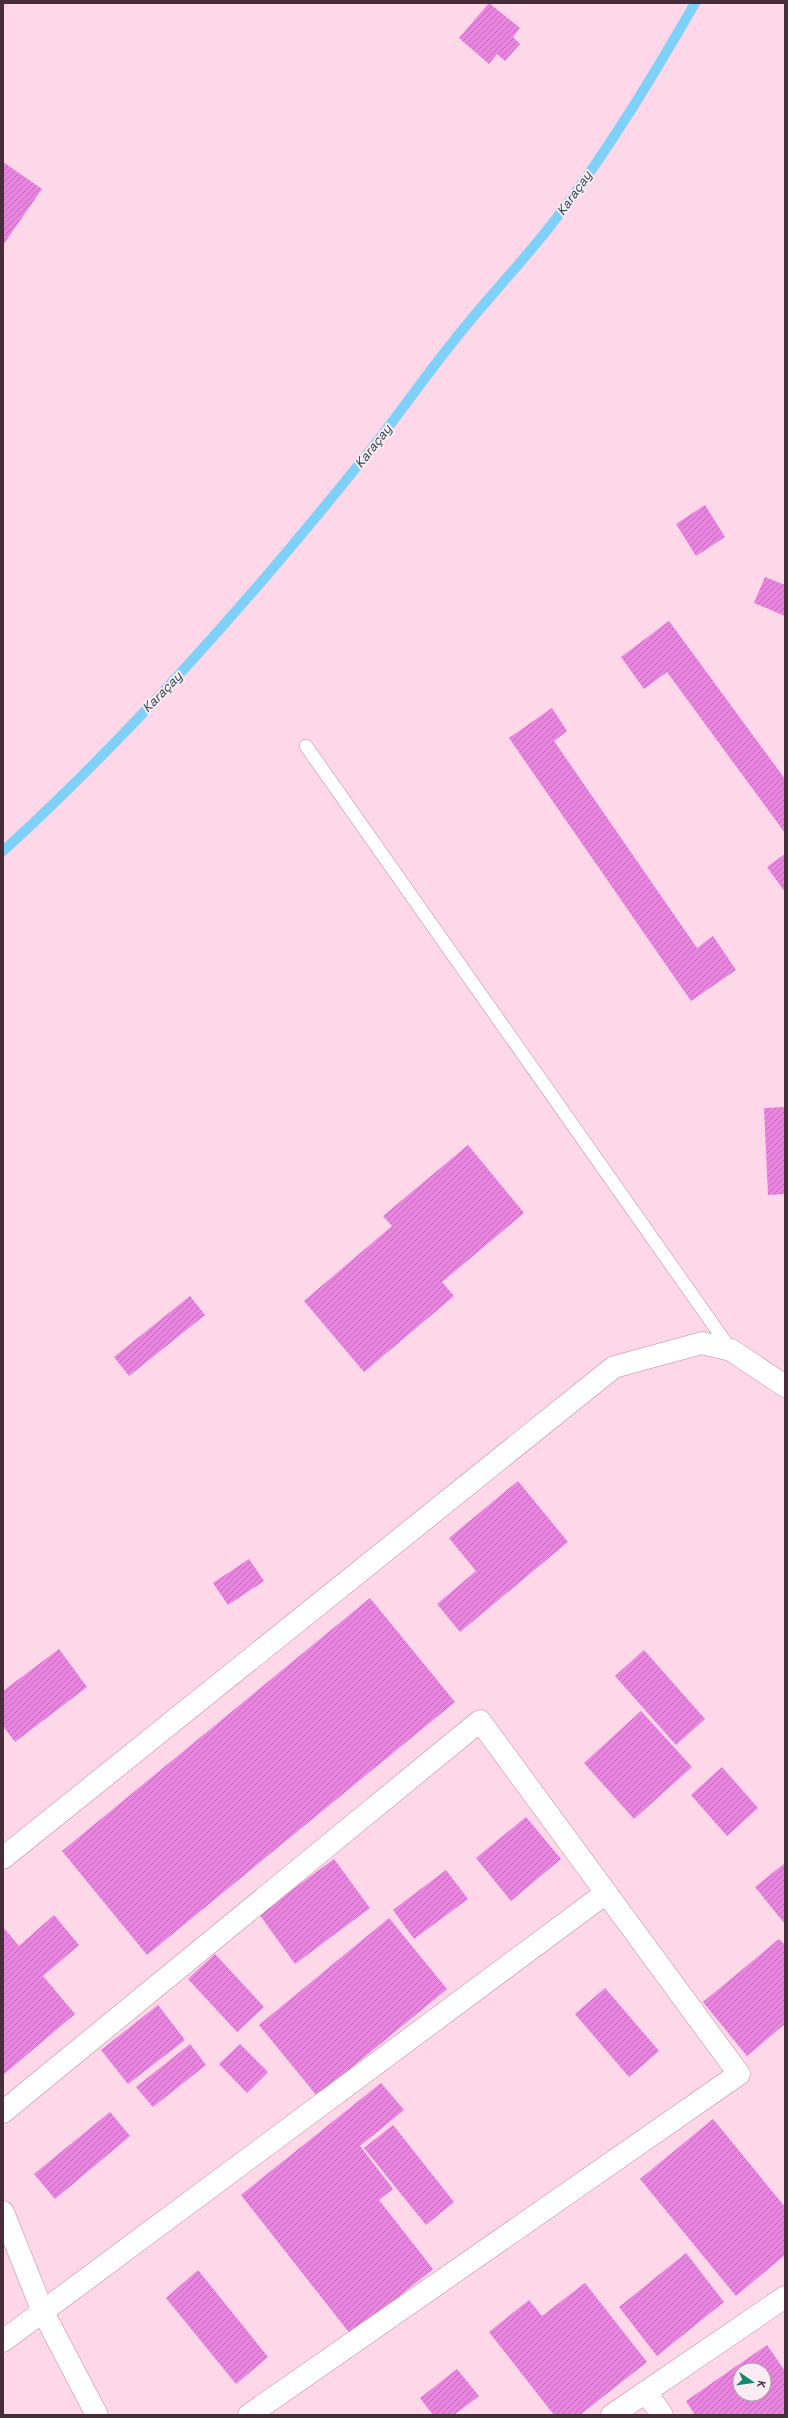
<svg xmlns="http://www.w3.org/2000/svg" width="788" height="2418" font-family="'Space Grotesk',sans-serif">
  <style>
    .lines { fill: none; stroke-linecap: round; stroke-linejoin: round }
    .stream { stroke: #7ed1f9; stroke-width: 10 }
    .building { fill: url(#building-hatch); fill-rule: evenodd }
    .service-casing { stroke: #c487a2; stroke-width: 14 }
    .minor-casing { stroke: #c487a2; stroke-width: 23 }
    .service { stroke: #fff; stroke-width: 13 }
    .minor { stroke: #fff; stroke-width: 22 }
    .labels { text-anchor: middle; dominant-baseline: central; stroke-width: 4; stroke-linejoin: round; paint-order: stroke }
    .water-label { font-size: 13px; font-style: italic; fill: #2c4653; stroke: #faecf2 }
  </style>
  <defs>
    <pattern id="building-hatch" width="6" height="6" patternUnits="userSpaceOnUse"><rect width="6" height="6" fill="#e885df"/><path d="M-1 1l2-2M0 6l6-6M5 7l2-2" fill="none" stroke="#be6db6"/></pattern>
  </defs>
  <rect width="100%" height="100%" fill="#fed7e8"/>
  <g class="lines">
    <path class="stream" d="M3,851C136,730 256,593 368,453C397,417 423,379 452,343C485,300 525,260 558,216C609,149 653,76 695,3"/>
  </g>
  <g class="building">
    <polygon points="489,3 520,28 513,37 520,44 505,61 497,54 489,64 459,38"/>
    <polygon points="3,162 42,189 3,245"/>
    <polygon points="705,505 725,537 696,556 676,524"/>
    <polygon points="765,577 785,585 785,616 754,603"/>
    <polygon points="669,621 785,779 785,833 667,672 644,689 621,657"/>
    <polygon points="552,708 567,731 554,741 697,948 713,936 736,970 691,1001 509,738"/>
    <polygon points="785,854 785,892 767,867"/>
    <polygon points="785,1107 785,1194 768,1195 764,1108"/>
    <polygon points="468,1145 524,1213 442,1282 454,1296 364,1372 304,1301 392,1226 383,1216"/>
    <polygon points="190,1296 205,1315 129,1376 114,1357"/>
    <polygon points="518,1481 568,1542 460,1632 437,1604 476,1571 449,1538"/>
    <polygon points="249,1559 264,1581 228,1605 213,1583"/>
    <polygon points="370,1598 455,1702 147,1955 62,1851"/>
    <polygon points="59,1649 87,1687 15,1742 3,1726 3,1691"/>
    <polygon points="644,1650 705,1719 676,1745 615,1676"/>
    <polygon points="641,1711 692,1767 634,1819 584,1763"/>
    <polygon points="722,1767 758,1808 727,1836 691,1795"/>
    <polygon points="526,1817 561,1859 511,1901 476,1858"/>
    <polygon points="334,1859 370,1908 295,1964 259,1914"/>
    <polygon points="785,1863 785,1924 755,1887"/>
    <polygon points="446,1870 468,1899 414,1939 393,1910"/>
    <polygon points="54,1915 79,1945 43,1976 75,2014 3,2075 3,1927 19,1946"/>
    <polygon points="389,1918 447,1989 317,2096 259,2025"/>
    <polygon points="779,1939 785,1945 785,2024 747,2056 703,2002"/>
    <polygon points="215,1954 264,2007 237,2032 188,1979"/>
    <polygon points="605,1988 659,2051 629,2077 575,2014"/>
    <polygon points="158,2005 185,2040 128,2084 101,2050"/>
    <polygon points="190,2044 206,2065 153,2107 136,2087"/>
    <polygon points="240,2044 268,2072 247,2093 219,2064"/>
    <polygon points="381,2083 404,2110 360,2146 393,2189 379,2200 433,2269 351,2335 241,2195"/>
    <polygon points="110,2112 130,2136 55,2199 34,2174"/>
    <polygon points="713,2119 785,2207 785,2255 736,2296 640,2179"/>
    <polygon points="393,2125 454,2202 426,2225 364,2148"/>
    <polygon points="686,2253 724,2302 657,2356 619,2307"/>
    <polygon points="198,2270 268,2357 236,2384 166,2298"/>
    <polygon points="585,2283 647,2362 580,2415 554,2415 489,2332 529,2300 542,2316"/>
    <path d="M767,2345L785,2371V2415H695L686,2401ZM740,2370H764V2394H740Z"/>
    <polygon points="457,2369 479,2396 454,2415 433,2415 420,2398"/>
  </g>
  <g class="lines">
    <g class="service-casing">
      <polyline id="service" points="306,746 731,1350"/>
    </g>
    <g class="minor-casing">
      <g id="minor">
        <polyline points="3,1858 614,1367 702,1343 731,1350 785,1386"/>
        <polyline points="3,2112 480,1721 739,2074 249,2415"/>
        <polyline points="3,2212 43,2312 97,2415"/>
        <polyline points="3,2341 606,1893"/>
        <polyline points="646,2392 662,2415"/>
        <polyline points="612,2415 785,2297"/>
      </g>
    </g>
    <use href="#service" class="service"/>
    <use href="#minor" class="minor"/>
  </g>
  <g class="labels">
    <g class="water-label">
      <text transform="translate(574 193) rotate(-55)">Karaçay</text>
      <text transform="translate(373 446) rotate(-52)">Karaçay</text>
      <text transform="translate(162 692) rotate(-46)">Karaçay</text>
    </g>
  </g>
  <rect width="788" height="2418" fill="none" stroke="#462d39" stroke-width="8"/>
  <g transform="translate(752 2382) rotate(103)"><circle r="19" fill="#faecf2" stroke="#b2a0a8"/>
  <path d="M0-3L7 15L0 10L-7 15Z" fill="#108a6d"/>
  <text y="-6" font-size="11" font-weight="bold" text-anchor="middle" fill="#462d39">K</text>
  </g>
</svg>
